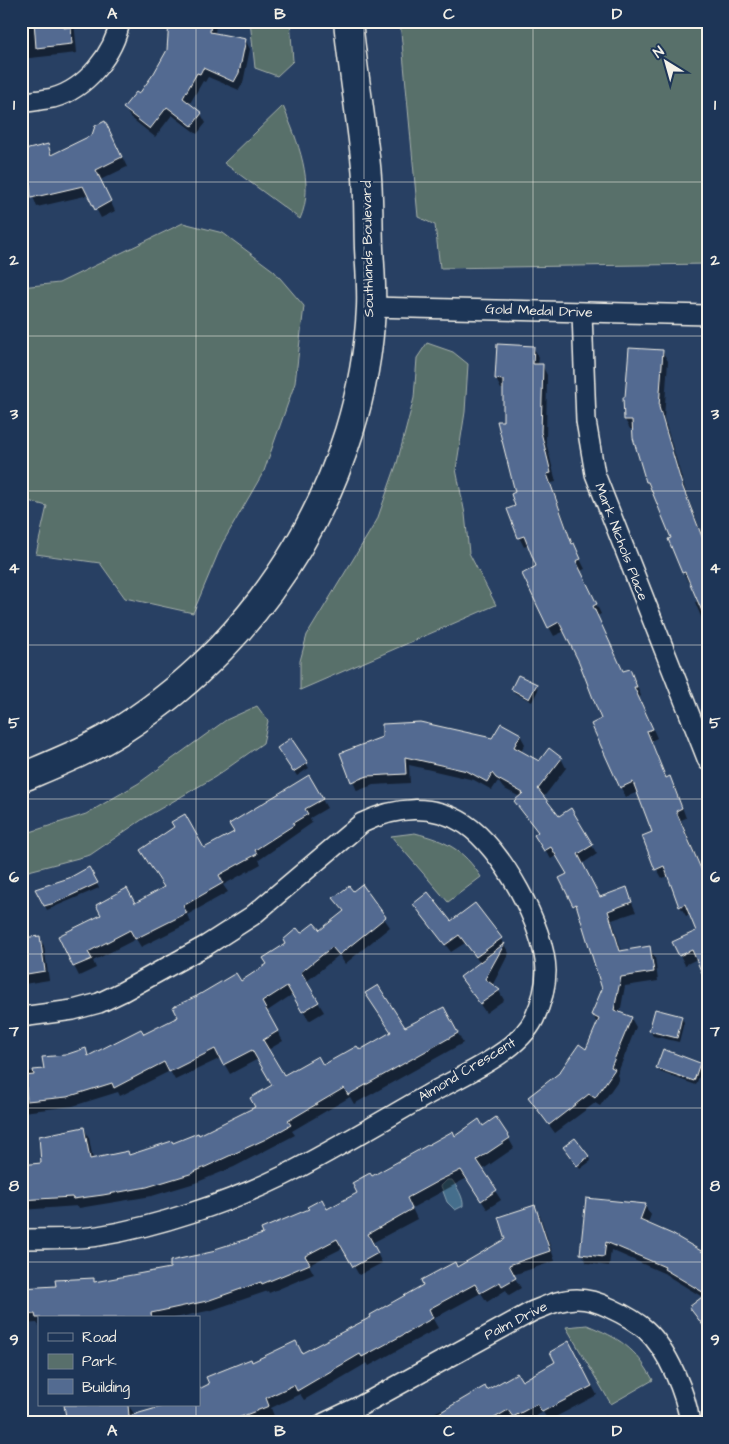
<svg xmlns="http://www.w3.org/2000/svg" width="729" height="1444" font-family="'Architects Daughter',sans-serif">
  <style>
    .green { fill: #586f6b; stroke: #a6b0aa }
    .water { fill: #446e8c; stroke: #8aa2b1 }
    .shadow { fill: #0007 }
    .building { fill: #536b91; stroke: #f4f1e8 }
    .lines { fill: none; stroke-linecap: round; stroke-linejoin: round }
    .minor-casing { stroke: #f4f1e8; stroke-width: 22 }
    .secondary-casing { stroke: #f4f1e8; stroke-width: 31 }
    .minor { stroke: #1d3557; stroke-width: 19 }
    .secondary { stroke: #1d3557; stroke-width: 28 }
    .grid { fill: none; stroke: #f4f1e8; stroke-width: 1; stroke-opacity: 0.55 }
    .labels { text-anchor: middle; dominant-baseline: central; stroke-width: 4.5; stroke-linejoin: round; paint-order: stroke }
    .street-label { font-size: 14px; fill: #f4f1e8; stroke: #1d3557 }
    .neatline { fill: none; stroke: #f4f1e8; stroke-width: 2 }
    .grid-label { font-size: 16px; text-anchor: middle; font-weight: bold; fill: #f4f1e8 }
  </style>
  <rect width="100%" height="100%" fill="#284063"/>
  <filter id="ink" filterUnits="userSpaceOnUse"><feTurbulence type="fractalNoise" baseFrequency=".02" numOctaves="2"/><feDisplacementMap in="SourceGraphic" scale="10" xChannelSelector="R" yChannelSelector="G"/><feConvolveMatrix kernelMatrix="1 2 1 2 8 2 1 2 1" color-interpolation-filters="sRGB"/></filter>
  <g filter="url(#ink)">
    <g class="green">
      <polygon points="250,21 290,21 293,61 277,76 255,68"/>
      <polygon points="400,21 708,21 708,264 440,268 435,225 418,217"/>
      <path d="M283,106C297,140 316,184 300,219L224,163Z"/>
      <polygon points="183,223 223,233 274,271 304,306 295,383 264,471 222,544 193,613 125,598 100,563 36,554 47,506 21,499 21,287 59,283"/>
      <polygon points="427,343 453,352 468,364 465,412 456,469 465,514 469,553 496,605 300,690 300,661 307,635 377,520 397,463 414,398 417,358"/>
      <polygon points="257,706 268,721 263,743 215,777 146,817 90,855 21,873 21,835 86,814 139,783 226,720"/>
      <path d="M415,833C446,841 463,849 481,877L448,902L391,836Z"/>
      <path d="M587,1325C619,1338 636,1348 653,1380L611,1404L566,1327Z"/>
    </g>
    <path class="water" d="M447,1180H452C457,1187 464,1198 463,1206L455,1210L447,1202L441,1186Z"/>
    <g class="shadow">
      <polygon points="35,21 74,21 77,53 21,59 21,24"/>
      <polygon points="170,21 216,21 215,35 245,40 250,49 243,83 239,90 208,77 205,82 203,81 189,105 201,114 206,123 197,134 172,115 155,137 130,117 125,108 139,96 155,74 168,51"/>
      <polygon points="110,132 127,167 100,180 115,211 101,218 89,195 37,207 32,194 21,195 21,151 47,146 53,155"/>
      <polygon points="498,345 533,347 539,357 538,365 542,365 547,375 546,442 556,482 551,483 573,545 585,569 580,571 601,614 597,616 623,673 630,670 635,680 641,696 639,697 657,738 651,741 667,779 669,778 675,787 686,818 681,820 708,884 708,984 697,959 685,965 680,955 698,932 691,914 686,916 680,906 669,876 662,878 657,869 654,832 638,792 626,797 621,788 602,720 581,661 565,631 554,636 549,627 538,567 528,545 524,547 519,537 516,493 505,422 504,389 501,389 496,379"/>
      <polygon points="662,351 668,361 664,418 687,496 708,549 708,634 695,602 699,601 691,581 688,582 683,572 673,539 647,482 634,429 630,429 625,420 626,398"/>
      <polygon points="708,636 708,653 702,639"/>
      <polygon points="536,685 538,690 532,702 515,693 512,689"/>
      <polygon points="520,735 525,744 521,752 539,763 561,758 566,768 543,798 559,818 570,809 597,854 582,864 600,898 626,889 636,912 612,920 622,952 649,948 655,957 658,981 625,986 620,1013 631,1018 636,1027 617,1075 619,1079 600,1106 595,1103 555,1133 535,1106 587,1051 598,1025 593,1015 604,989 580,914 561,879 568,875 557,855 551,859 536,835 539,833 515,801 520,797 503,788 498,781 492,790 474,780 409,765 410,783 373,785 357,791 342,754 493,740"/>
      <polygon points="291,740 309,768 297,776 279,748"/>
      <polygon points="309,777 327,808 310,818 312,823 259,860 261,864 223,885 228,892 187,915 191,922 141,947 136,939 93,961 96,968 79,976 59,936 135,904 165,888 204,850 235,833"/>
      <polygon points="89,869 99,888 47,910 45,906 70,880"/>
      <polygon points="362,886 390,927 345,964 339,955 306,982 324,1012 309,1021 293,994 266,1012 283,1041 268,1050 284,1077 323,1067 405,1029 449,1017 463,1043 354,1104 350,1097 292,1131 295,1135 234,1167 195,1183 152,1196 79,1208 78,1206 21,1210 21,1166 42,1164 84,1128 89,1138 93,1160 130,1156 199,1136 256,1108 274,1086 258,1059 230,1074 221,1058 175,1080 170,1071 120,1096 118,1092 73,1106 23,1112 24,1131 21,1131 21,1073 45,1070 65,1056 85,1050 89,1056 144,1036 241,982 268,965 300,935 319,932 344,912 335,898 353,893"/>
      <polygon points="420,912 500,938 509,953 492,986 499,991 504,1000 486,1013 461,977 480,963 465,943 451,952"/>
      <polygon points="39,937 44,946 49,980 24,984 21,981 21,940"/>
      <polygon points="681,1017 684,1022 679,1042 653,1036 650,1031"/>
      <polygon points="700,1064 702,1068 696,1085 660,1072 658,1067"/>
      <polygon points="483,1128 509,1139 514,1148 482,1170 501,1200 487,1209 467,1178 412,1208 417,1219 372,1243 382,1263 359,1275 343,1248 309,1265 314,1274 269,1293 268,1291 212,1310 175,1318 39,1318 39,1326 37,1323 21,1324 21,1289 57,1287 93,1279 96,1283 171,1269 327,1211 359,1193 371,1178 455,1137"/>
      <polygon points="575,1139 591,1161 580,1169 567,1152"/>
      <polygon points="534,1206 540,1216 555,1261 513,1275 521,1288 509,1295 506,1290 487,1302 481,1293 433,1319 438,1328 369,1366 367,1363 304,1400 300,1394 271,1408 274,1416 256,1423 68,1423 67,1415 128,1405 135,1415 199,1405 199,1390 252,1364 302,1355 457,1269 506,1240"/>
      <polygon points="645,1206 651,1215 647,1225 708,1257 708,1332 691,1307 704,1298 671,1278 668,1275 611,1250 609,1266 587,1263 582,1254"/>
      <polygon points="574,1352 597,1395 548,1421 543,1412 525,1423 517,1423 515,1419 508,1423 414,1423 442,1409 443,1412 487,1391 521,1382"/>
      <polygon points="606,1415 611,1423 594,1423"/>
      <polygon points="25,1418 28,1423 21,1423 21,1419"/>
      <polygon points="633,1419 636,1423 626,1423"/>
    </g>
    <g class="building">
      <polygon points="34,21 63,21 64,28 71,27 72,44 36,48"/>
      <polygon points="169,21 211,21 210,32 246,39 239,73 234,82 203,68 200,74 197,73 183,98 202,113 192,126 167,107 150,129 123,108 136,92 139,94 154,73 167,50"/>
      <polygon points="105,121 122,157 96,170 111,201 95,210 83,186 31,198 30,184 21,185 21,151 48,144 51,155 92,135 95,126"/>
      <polygon points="497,344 534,346 533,364 543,364 541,432 551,473 547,474 572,544 574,543 581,559 576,561 597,604 593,606 623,671 630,669 637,687 634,687 653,729 647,731 666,778 670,776 682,808 676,811 708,885 708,987 692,950 679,956 672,942 696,931 685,904 679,907 664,866 655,870 642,836 652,832 633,782 620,788 591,724 601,719 579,662 559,622 548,628 522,574 536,566 524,536 518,538 507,509 515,506 511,494 515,492 497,421 503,421 503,380 495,379"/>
      <polygon points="629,348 663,350 659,407 682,485 708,552 708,625 685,572 682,573 668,539 671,538 648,482 646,482 633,438 632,420 624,420 623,397 625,397"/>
      <polygon points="518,675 537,684 529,699 511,689"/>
      <polygon points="420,722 492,738 501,723 521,734 514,747 539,761 549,748 562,758 538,789 559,816 571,808 593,845 578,854 600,897 627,887 632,902 608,911 620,951 650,946 654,972 621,977 614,1010 632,1017 611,1067 615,1069 595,1098 589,1094 549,1125 528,1097 559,1073 579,1044 586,1049 599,1019 591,1015 602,989 576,904 573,906 559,878 567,874 551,847 544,851 534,835 538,832 514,801 523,793 496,778 492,773 487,782 467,771 405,757 406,774 368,776 351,782 340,753 382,737 382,724"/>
      <polygon points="291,738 308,763 293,772 277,748"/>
      <polygon points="309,775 323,799 305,809 308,814 293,823 294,825 255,850 257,854 219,875 223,883 183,906 187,913 135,939 130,930 88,952 92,959 73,967 58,936 101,915 96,905 127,888 135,903 164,887 140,850 174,827 171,822 185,814 204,848 234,832 229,824"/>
      <polygon points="89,867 98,883 55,903 44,906 35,889 69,878"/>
      <polygon points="362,884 386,917 339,955 332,947 301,972 319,1002 302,1012 287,986 262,1002 278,1031 263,1040 284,1075 318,1056 323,1065 357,1046 360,1050 391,1032 365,993 378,985 405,1027 444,1007 458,1033 348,1095 344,1088 288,1121 291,1125 266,1139 190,1174 147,1187 103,1195 73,1199 72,1197 21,1200 21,1165 41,1163 39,1136 84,1127 90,1159 128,1151 129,1155 172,1141 173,1143 198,1133 199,1135 255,1107 250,1098 272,1085 252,1050 223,1065 215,1049 169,1072 164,1062 114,1088 112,1083 67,1097 27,1101 25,1076 34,1075 33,1070 44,1069 42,1057 65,1055 86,1048 88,1056 141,1029 144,1034 178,1017 173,1007 197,996 236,973 241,981 267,964 263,958 285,944 283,940 297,928 301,933 314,923 320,930 344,911 333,898 349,886 353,891"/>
      <polygon points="428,892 451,921 475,903 502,938 476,957 459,935 445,945 413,904"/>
      <polygon points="40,936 45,971 21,975 21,938"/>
      <polygon points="505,943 485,979 500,990 480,1004 460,977"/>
      <polygon points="655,1009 682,1016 677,1038 649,1031"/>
      <polygon points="663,1049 700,1063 694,1081 656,1068"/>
      <polygon points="496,1117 510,1138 477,1160 497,1190 481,1201 461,1170 440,1180 407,1198 412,1209 368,1234 378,1253 353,1267 337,1239 305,1256 310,1264 262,1284 261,1282 207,1301 151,1313 152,1318 36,1318 35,1314 21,1315 21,1288 56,1286 55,1280 94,1278 94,1282 170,1268 170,1261 216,1251 215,1249 263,1234 261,1229 309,1209 307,1207 322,1199 327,1209 357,1193 352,1183 370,1173 372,1176 453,1131 455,1136 479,1119 483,1126"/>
      <polygon points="575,1138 589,1156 577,1166 563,1147"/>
      <polygon points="586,1198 646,1204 640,1220 672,1234 708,1255 708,1332 689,1307 706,1294 664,1269 665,1267 606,1242 604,1257 580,1254"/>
      <polygon points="535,1205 550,1251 509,1265 516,1278 502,1286 500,1282 480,1293 475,1284 429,1309 433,1318 401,1336 362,1357 360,1354 297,1391 294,1385 266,1398 269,1406 225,1423 67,1423 64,1405 128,1405 129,1416 167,1405 199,1405 199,1389 209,1384 206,1377 251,1359 252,1362 296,1341 302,1353 371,1317 370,1315 423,1285 421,1280 455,1262 457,1267 505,1239 498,1217"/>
      <polygon points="569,1341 592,1386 542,1412 537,1404 513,1417 508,1410 486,1423 422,1423 485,1386 487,1390 517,1373 522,1381 555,1362 550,1352"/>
    </g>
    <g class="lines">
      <g class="minor-casing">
        <g id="minor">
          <path d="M21,103C32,101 42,100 53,98C86,89 114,54 120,21"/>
          <polyline points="371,307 708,315"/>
          <polyline points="582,313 586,421 595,474 708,761"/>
          <path d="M21,1017L73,1010L99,1003L122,992L207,945L252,916L362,823C395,807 432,803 465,824C502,848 545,927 546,971C546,987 541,1004 534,1019C517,1053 461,1076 429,1094C380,1122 332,1151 283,1176C230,1202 156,1227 98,1236C73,1240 46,1238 21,1239"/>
          <path d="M324,1423L362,1405L533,1311C548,1305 561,1299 577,1299C589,1299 600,1303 610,1308C623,1314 636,1321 646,1330C668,1350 686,1394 690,1423"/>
        </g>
      </g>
      <g class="secondary-casing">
        <path id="secondary" d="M21,778C56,763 92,749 124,728C266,637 363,477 371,308C372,288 370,268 369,248C368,221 369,193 366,166C361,118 353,70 348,21"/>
      </g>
      <use href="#minor" class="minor"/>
      <use href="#secondary" class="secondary"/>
    </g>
  </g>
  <path class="grid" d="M196,21V1318M364,21V1423M533,21V1423M21,182H708M21,336H708M21,491H708M21,645H708M21,799H708M21,954H708M21,1108H708M21,1262H708M196,1405V1423"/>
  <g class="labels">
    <g class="street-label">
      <text transform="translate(368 249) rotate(-91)">Southlands Boulevard</text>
      <text transform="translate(539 311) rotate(2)">Gold Medal Drive</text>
      <text transform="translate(621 542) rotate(69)">Mark Nichols Place</text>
      <text transform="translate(467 1070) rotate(-31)">Almond Crescent</text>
      <text transform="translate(516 1321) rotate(-27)">Palm Drive</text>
    </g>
  </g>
  <rect width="729" height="1444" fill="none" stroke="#1d3557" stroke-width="55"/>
  <rect x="38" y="1316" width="162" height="90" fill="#1d3557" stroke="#738091"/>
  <rect x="48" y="1333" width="25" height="8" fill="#1d3557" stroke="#738091"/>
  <text x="82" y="1342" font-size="15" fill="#f4f1e8">Road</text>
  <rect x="48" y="1354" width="25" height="15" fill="#586f6b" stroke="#738091"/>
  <text x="82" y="1366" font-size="15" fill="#f4f1e8">Park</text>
  <rect x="48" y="1379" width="25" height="15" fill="#536b91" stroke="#738091"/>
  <text x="82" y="1392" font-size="15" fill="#f4f1e8">Building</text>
  <g transform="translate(666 62) rotate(323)" stroke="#1d3557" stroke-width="4" paint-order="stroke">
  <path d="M0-4L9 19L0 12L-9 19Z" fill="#f4f1e8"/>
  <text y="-8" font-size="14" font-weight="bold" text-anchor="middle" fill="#f4f1e8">N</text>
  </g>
  <rect x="28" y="28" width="674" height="1388" class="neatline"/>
  <g class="grid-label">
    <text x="112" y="19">A</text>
    <text x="280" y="19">B</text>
    <text x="449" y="19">C</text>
    <text x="617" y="19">D</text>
    <text x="14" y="110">1</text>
    <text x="715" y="110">1</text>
    <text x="14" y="265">2</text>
    <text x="715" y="265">2</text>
    <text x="14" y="419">3</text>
    <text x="715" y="419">3</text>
    <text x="14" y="573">4</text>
    <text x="715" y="573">4</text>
    <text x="14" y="728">5</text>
    <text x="715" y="728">5</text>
    <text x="14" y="882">6</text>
    <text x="715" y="882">6</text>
    <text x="14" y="1036">7</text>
    <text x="715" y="1036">7</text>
    <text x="14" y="1191">8</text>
    <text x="715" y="1191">8</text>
    <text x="14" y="1345">9</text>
    <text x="715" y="1345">9</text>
    <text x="112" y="1436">A</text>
    <text x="280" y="1436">B</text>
    <text x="449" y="1436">C</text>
    <text x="617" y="1436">D</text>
  </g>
</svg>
